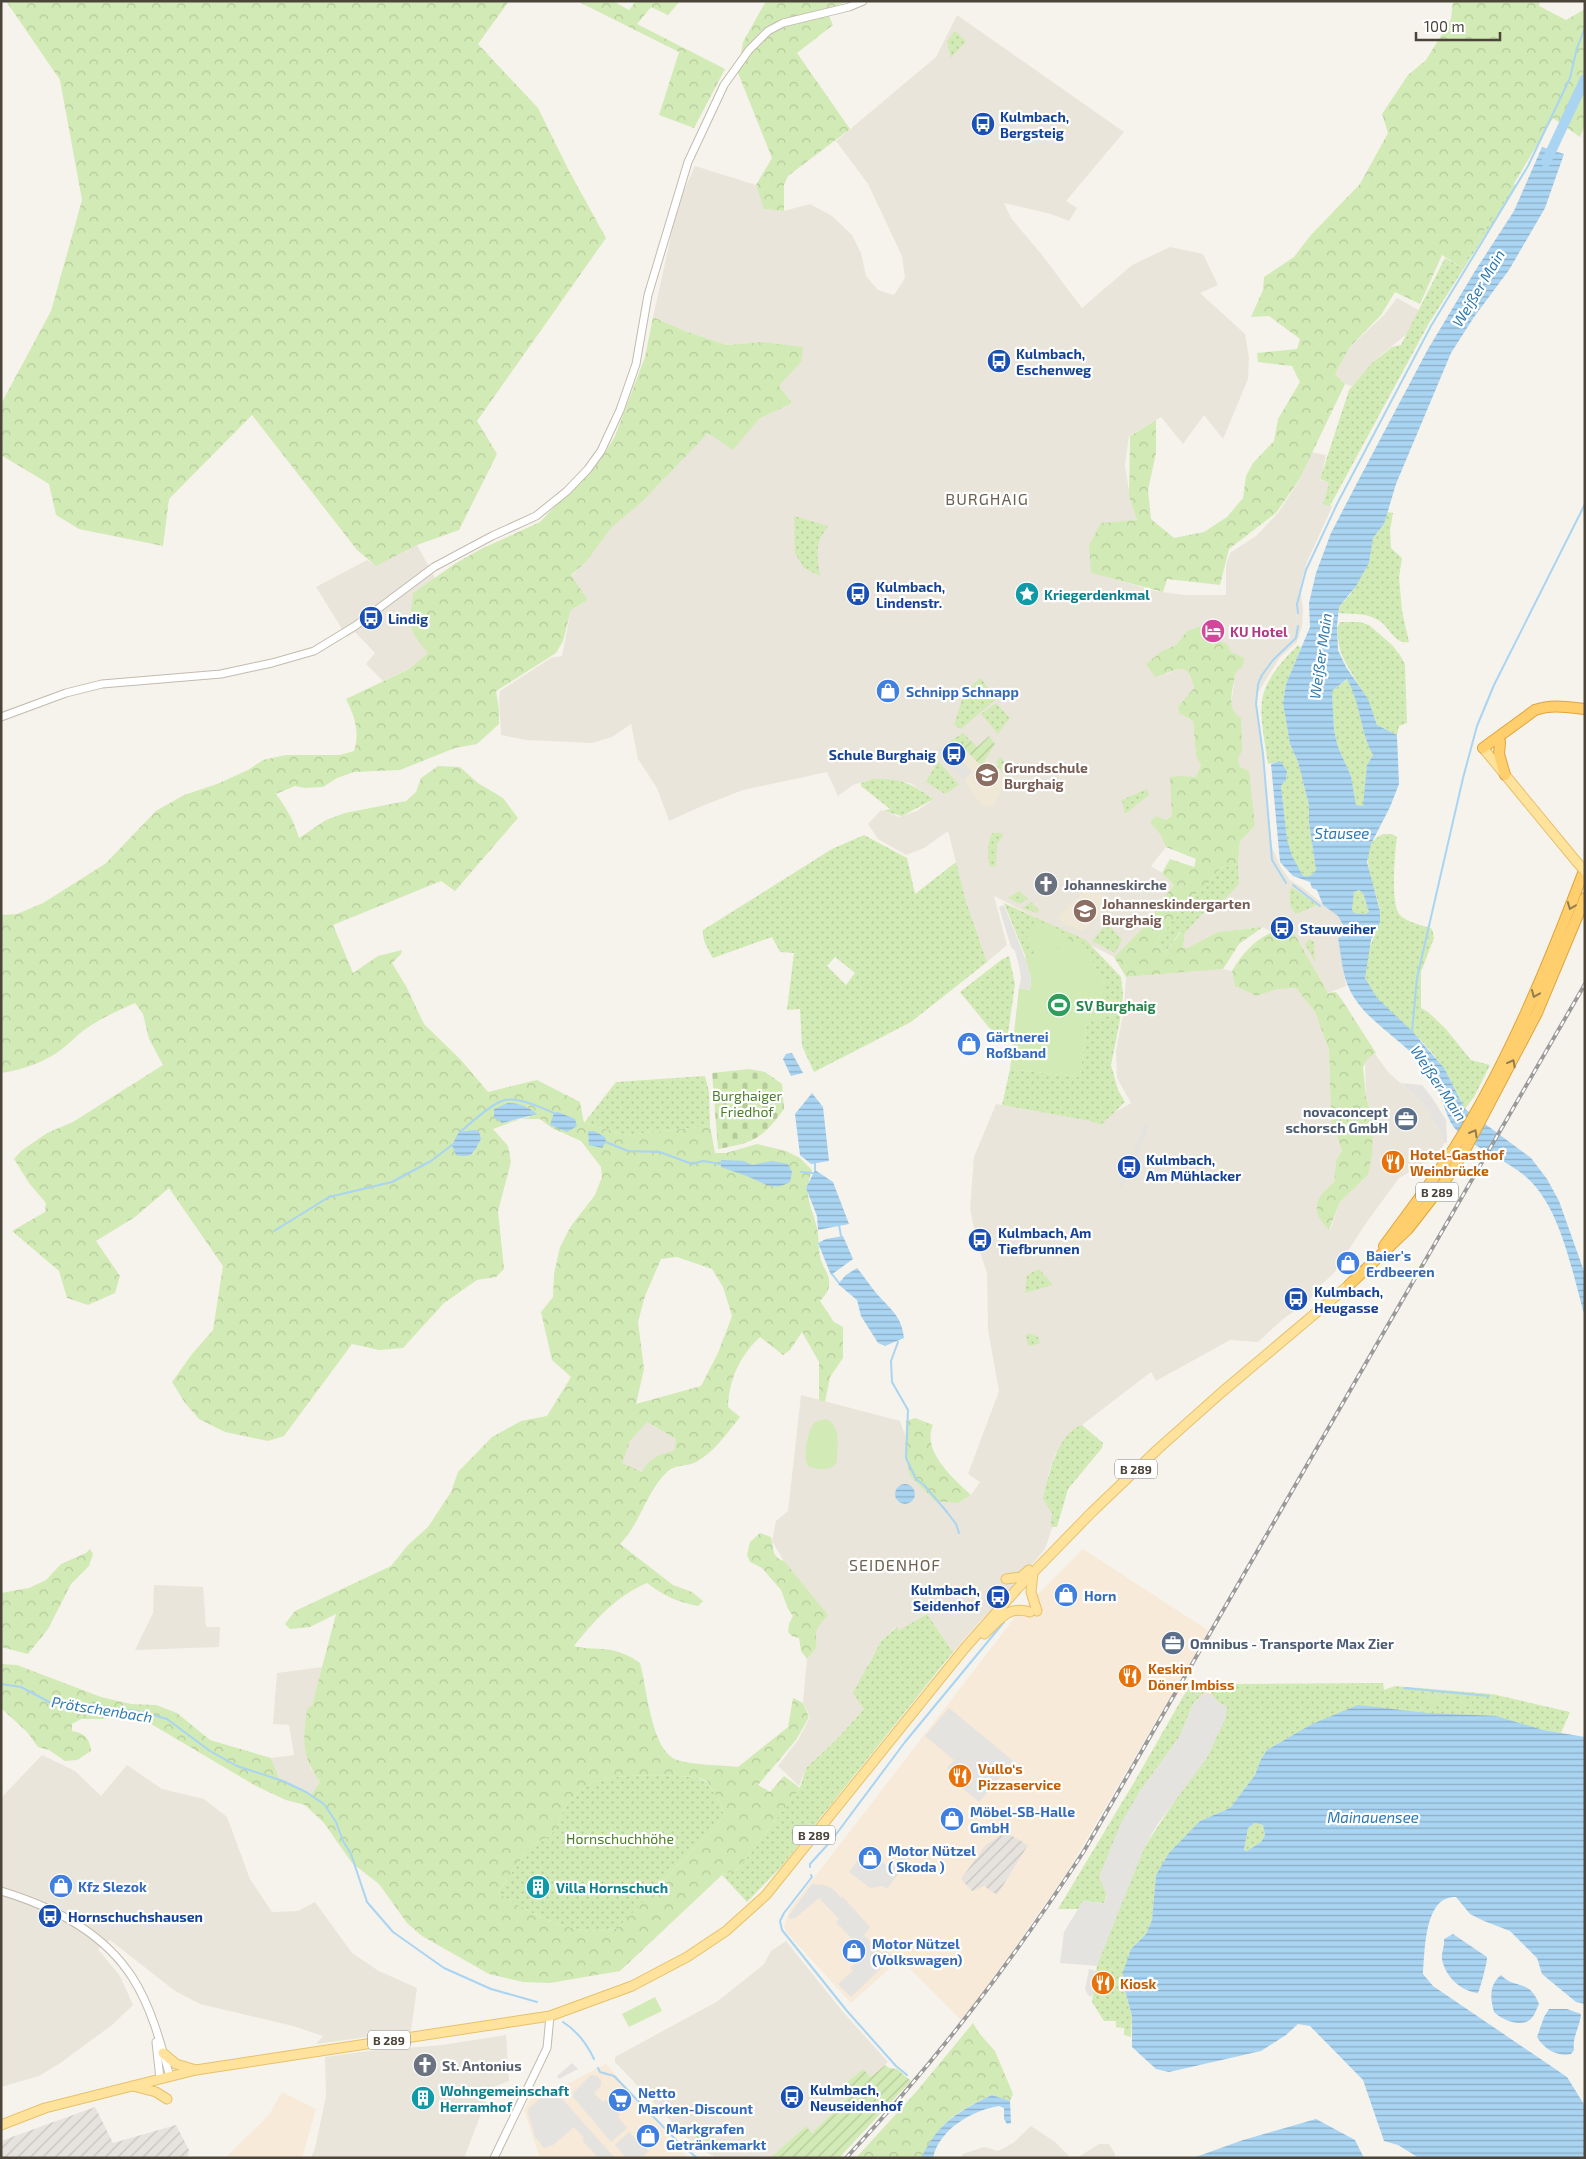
<svg xmlns="http://www.w3.org/2000/svg" width="1586" height="2159" font-family="'Exo 2',sans-serif">
  <style>
    .residential { fill: #eae5da }
    .commercial { fill: #f7ead8 }
    .industrial { fill: url(#industrial-furrows) }
    .education { fill: #efe8d6 }
    .grass { fill: url(#grass-dots); fill-rule: evenodd }
    .forest { fill: url(#forest-crowns); fill-rule: evenodd }
    .cemetery { fill: url(#cemetery-stones) }
    .garden { fill: url(#garden-furrows) }
    .pitch { fill: #d2eab5 }
    .parking { fill: #e5e3e0 }
    .water { fill: url(#water-rules); fill-rule: evenodd }
    .lines { fill: none; stroke-linecap: round; stroke-linejoin: round }
    .stream { stroke: #a9d4f2; stroke-width: 2 }
    .river { stroke: #a9d4f2; stroke-width: 10 }
    .minor-casing { stroke: #c2bbae; stroke-width: 9 }
    .major-casing { stroke: #e6c16a; stroke-width: 11 }
    .highway-casing { stroke: #e0a43c; stroke-width: 12 }
    .minor { stroke: #fff; stroke-width: 7 }
    .major { stroke: #ffe39c; stroke-width: 9 }
    .highway { stroke: #ffcf6e; stroke-width: 10 }
    .rail-casing { stroke: #9a9a9a; stroke-width: 4 }
    .rail { stroke: #fff; stroke-width: 2; stroke-dasharray: 5.5; stroke-linecap: butt }
    .major-bridge-casing { stroke: #e6c16a; stroke-width: 11; stroke-linecap: butt }
    .major-bridge { stroke: #ffe39c; stroke-width: 9 }
    .oneway { stroke: #937c4e }
    .labels { text-anchor: middle; dominant-baseline: central; stroke-width: 4.5; stroke-linejoin: round; paint-order: stroke }
    .shield { fill: #fff; stroke: #817c74; stroke-width: 1 }
    .shield-label { font-size: 12px; font-weight: bold; fill: #4b4439 }
    .transit-label { font-size: 14px; font-weight: bold; fill: #164399; stroke: #fff; text-anchor: start }
    .culture-label { font-size: 14px; font-weight: bold; fill: #0d838f; stroke: #fff; text-anchor: start }
    .hotel-label { font-size: 14px; font-weight: bold; fill: #b23c85; stroke: #fff; text-anchor: start }
    .shop-label { font-size: 14px; font-weight: bold; fill: #366cbe; stroke: #fff; text-anchor: start }
    .education-label { font-size: 14px; font-weight: bold; fill: #785e54; stroke: #fff; text-anchor: start }
    .worship-label { font-size: 14px; font-weight: bold; fill: #5b616d; stroke: #fff; text-anchor: start }
    .leisure-label { font-size: 14px; font-weight: bold; fill: #27864d; stroke: #fff; text-anchor: start }
    .park-label { font-size: 14px; fill: #4a7f2a; stroke: #fff }
    .service-label { font-size: 14px; font-weight: bold; fill: #4e5e75; stroke: #fff; text-anchor: end }
    .food-label { font-size: 14px; font-weight: bold; fill: #c56008; stroke: #fff; text-anchor: start }
    .water-label { font-size: 15px; font-style: italic; fill: #2e7ab2; stroke: #fff }
    .quarter-label { font-size: 16px; letter-spacing: 1px; fill: #6e6250; stroke: #fff }
  </style>
  <defs>
    <pattern id="industrial-furrows" width="10" height="10" patternUnits="userSpaceOnUse" patternTransform="scale(1.25)"><rect width="10" height="10" fill="#e6e2dd"/><path d="M-1 1l2-2M0 10L10 0M9 11l2-2" fill="none" stroke="#c7c3be"/></pattern>
    <pattern id="grass-dots" width="8" height="8" patternUnits="userSpaceOnUse" patternTransform="scale(1.25)"><rect width="8" height="8" fill="#d2eab5"/><path d="M2 2h.1M6 6h.1" fill="none" stroke="#b6ca9c" stroke-width="1.8" stroke-linecap="round"/></pattern>
    <pattern id="forest-crowns" width="20" height="18" patternUnits="userSpaceOnUse" patternTransform="scale(1.25)"><rect width="20" height="18" fill="#d2eab5"/><path d="M2 6a3 3 0 1 1 6 0M12 15a3 3 0 1 1 6 0" fill="none" stroke="#b6ca9c"/></pattern>
    <pattern id="cemetery-stones" width="16" height="16" patternUnits="userSpaceOnUse" patternTransform="scale(1.25)"><rect width="16" height="16" fill="#d2eab5"/><path d="M2 7V4a2 2 0 0 1 4 0v3zM10 15v-3a2 2 0 0 1 4 0v3z" fill="#b6ca9c"/></pattern>
    <pattern id="garden-furrows" width="10" height="10" patternUnits="userSpaceOnUse" patternTransform="scale(1.25)"><rect width="10" height="10" fill="#d2eab5"/><path d="M-1 1l2-2M0 10L10 0M9 11l2-2" fill="none" stroke="#b6ca9c"/></pattern>
    <pattern id="water-rules" width="6" height="5" patternUnits="userSpaceOnUse" patternTransform="scale(1.25)"><rect width="6" height="5" fill="#a9d4f2"/><path d="M0 2.5h6" fill="none" stroke="#8caec5"/></pattern>
  </defs>
  <rect width="100%" height="100%" fill="#f6f3ec"/>
  <g class="residential">
    <polygon points="957,15 1124,132 1066,201 1077,208 1069,221 1051,214 1004,203 1011,218 1042,255 1082,308 1132,265 1170,247 1203,254 1218,285 1200,293 1245,334 1249,358 1248,379 1223,439 1204,415 1183,444 1161,417 1129,436 1125,465 1130,497 1137,520 1092,573 1155,591 1185,595 1226,595 1226,565 1230,553 1256,536 1278,513 1299,481 1311,452 1326,455 1320,480 1329,483 1323,504 1332,507 1307,562 1300,588 1303,609 1302,626 1297,642 1280,657 1256,696 1272,847 1280,866 1290,880 1303,888 1338,916 1348,935 1338,938 1346,986 1328,993 1289,924 1271,932 1263,927 1218,932 1187,948 1183,948 1185,933 1205,911 1239,884 1238,864 1240,841 1255,826 1244,770 1240,767 1238,758 1235,714 1231,704 1236,672 1231,652 1216,640 1205,640 1187,631 1176,645 1162,651 1166,674 1178,669 1184,669 1190,675 1194,689 1178,707 1179,713 1193,721 1196,756 1201,765 1196,778 1181,776 1172,798 1172,816 1165,820 1160,834 1166,847 1151,866 1162,873 1174,885 1155,909 1155,916 1114,957 994,896 1007,945 987,962 966,901 948,831 924,848 906,855 878,839 868,824 881,810 899,817 917,811 934,799 910,783 872,779 853,785 838,796 827,772 743,790 702,806 669,821 657,788 638,759 631,724 612,737 592,743 526,740 501,735 499,699 500,691 551,658 562,656 571,610 588,600 571,576 586,562 612,527 642,502 708,433 743,437 759,419 792,403 779,386 801,362 762,342 727,345 685,331 653,317 675,218 682,195 695,166 756,185 765,209 784,211 810,204 832,216 852,235 861,253 866,276 878,290 894,295 905,278 902,256 868,184 836,141 936,57"/>
    <polygon points="1397,298 1422,312 1408,333 1376,359 1352,386 1345,384 1335,374 1349,348 1384,315"/>
    <polygon points="417,545 435,578 413,593 413,603 409,619 421,643 428,653 409,669 383,681 366,664 375,653 355,632 347,637 316,587 367,560 376,566"/>
    <polygon points="1223,969 1232,971 1235,986 1256,996 1278,989 1296,988 1315,1012 1329,1050 1331,1120 1342,1150 1336,1161 1334,1182 1324,1191 1330,1230 1340,1202 1368,1175 1373,1118 1366,1098 1365,1057 1375,1054 1388,1072 1423,1103 1439,1130 1444,1143 1440,1155 1399,1178 1364,1226 1334,1273 1321,1285 1309,1301 1283,1319 1258,1342 1230,1340 1156,1381 1151,1372 1082,1425 1055,1454 1049,1472 1044,1499 1058,1510 1045,1549 1003,1599 981,1620 953,1652 927,1614 898,1632 896,1627 881,1641 868,1664 864,1709 835,1741 806,1768 799,1786 778,1766 798,1740 810,1717 803,1702 807,1659 817,1647 815,1634 820,1623 772,1541 776,1521 788,1511 801,1395 900,1421 905,1435 905,1451 958,1503 971,1495 980,1482 968,1474 999,1391 988,1330 987,1273 977,1243 970,1209 974,1157 996,1104 1090,1121 1101,1125 1113,1113 1131,1103 1117,1078 1116,1051 1124,1008 1126,977"/>
    <polygon points="647,1422 676,1439 674,1451 642,1472 621,1464 630,1441"/>
    <polygon points="154,1585 203,1587 206,1627 220,1627 219,1647 135,1650 153,1613"/>
    <polygon points="322,1667 312,1705 310,1768 320,1782 312,1794 279,1778 271,1758 294,1755 289,1725 273,1724 277,1673"/>
    <polygon points="42,1755 75,1771 101,1796 127,1765 162,1789 204,1799 227,1817 250,1879 272,1912 298,1911 315,1902 352,1953 379,1971 417,1988 411,2031 316,2044 323,2036 293,2026 200,2004 175,1991 110,1940 98,1949 120,1976 133,2005 112,2025 59,2064 39,2076 1,2087 1,1798"/>
    <polygon points="786,1941 843,2012 888,2062 871,2077 863,2069 847,2082 855,2089 812,2133 806,2126 770,2158 717,2158 702,2150 687,2138 615,2062 615,2057 718,2001 758,1969 764,1964 771,1951"/>
    <polygon points="506,2035 509,2081 491,2088 464,2158 311,2158 315,2148 326,2096 325,2057 369,2051 442,2045"/>
    <polygon points="1031,2126 1055,2142 1071,2158 960,2158 963,2154 984,2147 998,2151 1013,2143"/>
    <polygon points="1099,2144 1109,2144 1115,2154 1115,2158 1077,2158"/>
  </g>
  <g class="commercial">
    <polygon points="1083,1549 1209,1631 1066,1874 983,1993 961,2020 900,1959 851,2003 787,1933 784,1926 790,1909 1016,1616"/>
    <polygon points="606,2064 688,2158 539,2156 524,2110 537,2087 557,2089"/>
    <polygon points="282,2092 316,2109 302,2158 225,2158 269,2115"/>
  </g>
  <g class="industrial">
    <polygon points="1005,1832 1028,1845 997,1895 984,1886 972,1891 961,1879 985,1846"/>
    <polygon points="95,2107 113,2143 176,2125 189,2150 188,2156 187,2158 1,2158 1,2141"/>
  </g>
  <g class="education">
    <polygon points="964,748 981,766 989,759 1008,778 993,806 982,806 964,780 972,772 957,756"/>
    <polygon points="1091,884 1111,904 1083,931 1066,925 1058,917"/>
  </g>
  <g class="grass">
    <polygon points="955,31 966,41 951,58 947,41"/>
    <polygon points="1518,183 1429,323 1331,504 1329,503 1332,507 1323,504 1329,483 1320,479 1349,390 1372,363 1392,347 1401,345 1445,258 1461,267 1513,185"/>
    <path d="M1387,512L1393,513L1390,530L1391,548L1402,558L1399,577L1402,611L1409,642C1396,645 1390,629 1381,622C1368,612 1354,615 1338,613L1339,607L1350,595L1369,563L1373,538L1384,524Z"/>
    <path d="M794,516L828,526C814,545 817,553 820,576L804,568L795,553Z"/>
    <path d="M1340,622H1360L1369,625L1392,645L1400,655L1405,664L1407,723L1399,726L1397,735L1377,725C1373,711 1367,699 1359,686C1350,668 1339,658 1338,636C1337,630 1337,627 1340,622Z"/>
    <path d="M1298,645L1301,648L1286,684L1283,703L1290,744L1298,762L1309,805V823L1316,870C1312,876 1309,877 1303,876L1292,857L1287,839L1281,786L1286,780L1287,771L1274,762L1268,764C1259,703 1252,691 1298,645Z"/>
    <polygon points="981,678 996,699 961,729 954,725 965,690"/>
    <path d="M1348,679C1361,703 1360,732 1373,755L1367,765L1364,806H1356L1351,776L1338,747L1334,730L1332,691Z"/>
    <polygon points="996,703 1010,718 998,734 981,714"/>
    <polygon points="963,733 971,741 957,756 944,745"/>
    <polygon points="1001,757 1011,772 1008,778 997,766 998,764 996,762"/>
    <polygon points="938,761 959,785 945,794 926,782"/>
    <path d="M872,779C901,778 910,783 934,799L902,816L883,811L890,809L861,786V783Z"/>
    <polygon points="1147,789 1149,795 1125,814 1122,800"/>
    <path d="M992,833H1002L1003,836L997,844L996,866L992,867L989,865C988,853 987,844 992,833Z"/>
    <path d="M1383,834H1392L1397,837C1395,852 1390,905 1400,915C1406,922 1423,925 1432,929L1434,938L1421,972V1008L1428,1012L1445,1028L1471,1060L1490,1065L1474,1097L1465,1109C1454,1087 1444,1065 1427,1047C1408,1025 1377,1008 1366,980C1358,959 1383,929 1380,910C1376,887 1353,847 1383,834Z"/>
    <path d="M864,835L907,858L915,894L956,862L966,901L987,962L911,1022L814,1072L802,1046L800,1009L787,1010L794,953L780,952L772,937L713,958C708,949 702,940 703,930L832,849ZM835,957L855,973L846,985L827,966Z"/>
    <polygon points="1238,864 1239,884 1213,911 1205,911 1185,933 1180,932 1165,953 1156,942 1192,896 1206,887 1213,876 1221,868"/>
    <path d="M1293,888L1317,905L1296,914C1289,907 1289,898 1290,889Z"/>
    <polygon points="1359,890 1363,893 1369,912 1365,914 1353,913 1351,909 1354,892"/>
    <polygon points="1019,891 1028,899 1019,904 1008,898"/>
    <polygon points="1031,902 1040,911 1036,913 1022,908"/>
    <polygon points="1004,903 1086,940 1121,977 1123,995 1120,1020 1111,1065 1118,1090 1125,1102 1101,1125 1090,1121 1002,1105 1010,1069 1080,1077 1087,1021 1105,983 1082,945 1029,965"/>
    <polygon points="1107,923 1122,940 1115,953 1092,941"/>
    <polygon points="1309,939 1314,942 1315,962 1305,944"/>
    <polygon points="1009,956 1015,984 1008,1034 1000,1041 960,992 1001,960"/>
    <polygon points="705,1076 709,1092 710,1126 627,1135 584,1123 616,1082"/>
    <polygon points="1039,1269 1053,1285 1025,1293 1027,1275"/>
    <polygon points="1028,1333 1038,1337 1040,1343 1032,1346 1028,1345 1026,1336"/>
    <path d="M1082,1425L1103,1443L1102,1448L1068,1489L1057,1527H1052L1051,1522L1052,1513L1043,1499C1048,1477 1057,1433 1082,1425Z"/>
    <polygon points="927,1614 953,1652 781,1867 747,1902 722,1875 738,1869 800,1788 806,1768 835,1741 864,1709 853,1693 881,1641 897,1627 898,1631"/>
    <polygon points="1192,1681 1204,1687 1205,1692 1193,1704 1180,1736 1138,1794 1104,1903 1083,1901 1078,1909 1058,1909 1136,1779"/>
    <polygon points="1383,1683 1384,1690 1395,1686 1492,1694 1570,1712 1561,1733 1543,1730 1311,1725 1267,1750 1261,1759 1255,1775 1230,1808 1200,1821 1156,1875 1152,1920 1146,1934 1131,1949 1123,1983 1132,2016 1131,2037 1124,2035 1124,2028 1116,2027 1116,2021 1104,2021 1092,2002 1097,1966 1101,1951 1145,1846 1180,1793 1219,1703 1211,1694 1211,1686 1216,1684"/>
    <path d="M657,1775L695,1777L707,1782C714,1794 722,1802 724,1817L618,1928C576,1939 533,1915 498,1893C505,1883 525,1851 534,1844C540,1840 549,1838 553,1832C559,1825 560,1816 565,1808C585,1774 622,1776 657,1775Z"/>
    <polygon points="1255,1823 1263,1825 1265,1835 1261,1842 1247,1851 1244,1850 1248,1828"/>
    <path d="M707,2133L719,2141L721,2147L717,2151C708,2151 698,2146 694,2137Z"/>
  </g>
  <g class="forest">
    <polygon points="6,1 509,1 478,44 538,108 569,171 606,238 477,421 497,454 459,530 417,545 376,566 357,550 252,415 169,499 163,546 79,529 56,515 49,484 1,455 1,404 51,311 82,200 60,80"/>
    <polygon points="577,1 613,1 629,10 636,1 680,1 668,15 651,7 637,24 725,69 694,128 659,115 679,52"/>
    <polygon points="766,1 849,1 826,9 833,25 797,53 850,129 788,176 784,185 784,211 764,209 756,185 772,158 738,73 743,42"/>
    <polygon points="1453,1 1540,1 1539,6 1566,20 1585,9 1585,125 1580,137 1553,118 1509,192 1461,267 1442,255 1420,304 1395,292 1381,315 1349,348 1335,374 1345,384 1299,480 1276,513 1229,549 1220,585 1167,579 1163,592 1091,573 1089,545 1101,523 1137,520 1129,496 1130,436 1156,420 1156,453 1148,490 1151,519 1174,538 1204,532 1227,517 1243,498 1246,476 1253,463 1274,441 1278,419 1300,382 1292,366 1258,362 1257,353 1297,349 1300,339 1269,316 1251,317 1263,290 1264,277 1294,257 1310,236 1360,184 1388,133 1382,114 1408,75 1426,60 1451,19"/>
    <path d="M653,317L685,331L727,345L762,342L803,347L801,362L779,386L792,403L759,419L733,450L708,433L642,502L612,527L586,562L571,575L588,600L571,610L563,641L556,653L496,691L499,709V724L477,744L455,748L400,770L354,772L337,778L323,787L305,788L295,786L276,794C287,809 294,821 299,838L326,820L345,813L406,801L416,792L421,778L438,766L460,767L478,783L503,798L518,818L455,891L441,881L333,925L353,973L378,956L402,950L401,954L392,963L406,986L424,1024L461,1060L488,1092L537,1080L580,1102L584,1123L627,1135L710,1126L715,1153H726L757,1144L786,1151L800,1158L812,1170C802,1200 813,1205 818,1233C819,1242 818,1251 821,1260C823,1267 829,1274 829,1281C830,1290 826,1294 820,1301L834,1322L843,1327V1358L830,1377L825,1402L819,1400V1362L802,1332L790,1350L783,1355L760,1337C740,1356 729,1379 728,1407L740,1417C727,1433 713,1454 694,1463C686,1466 675,1465 668,1471C646,1491 641,1523 620,1544L673,1585L692,1592L703,1601L698,1606C678,1602 664,1596 647,1583C616,1596 594,1621 574,1646C585,1649 592,1648 603,1649C617,1650 629,1655 640,1663C647,1687 651,1751 677,1760C693,1765 721,1765 738,1767L788,1727L793,1698L803,1703L809,1717L796,1740L758,1785L770,1792L784,1776L800,1788L738,1869L722,1875L620,1971L550,1983L523,1982L489,1974L422,1936L407,1923L379,1884L352,1863L324,1823L305,1805L286,1800L256,1786L151,1724L126,1715L101,1719H81L72,1724V1731C85,1733 90,1739 91,1751L77,1760L65,1761L49,1750L38,1747L27,1732L1,1708V1664L17,1665L101,1697L131,1704L156,1705L177,1713L210,1740L271,1758L279,1778L312,1794L320,1782C301,1756 303,1739 307,1709L312,1705L336,1614L310,1627L290,1629L285,1624L295,1611L391,1566L408,1545L428,1527L451,1492L458,1472L492,1437L521,1421L547,1416L571,1377L552,1360L541,1312L553,1297L554,1274L560,1247L571,1226L595,1195L602,1177L601,1167L581,1141L552,1128L540,1119H520L493,1129L508,1146L511,1162L498,1211L504,1269L496,1277L477,1280L444,1303L403,1348L379,1350L352,1344L284,1436L268,1441L225,1432L199,1419L185,1403L172,1382L192,1354L213,1330L223,1266L169,1188L135,1217L96,1241L120,1276L115,1293L88,1305L67,1298L59,1271L12,1231L45,1212L46,1203L29,1183L14,1159L21,1151L47,1133L73,1122L163,1065L149,1039L143,1014L135,1003C117,1011 99,1019 83,1031C76,1036 70,1043 62,1049C45,1062 23,1070 1,1073V915L17,914L43,903L105,864L156,811L184,795L217,784L248,770L263,760L286,755H340L354,751C360,732 355,717 346,699L409,669L428,653C420,643 408,630 410,617C411,608 413,601 413,593L456,563L481,549L540,522L603,456L615,436L645,357ZM528,1107L530,1117L502,1123ZM479,1131L481,1139L473,1154L459,1132ZM677,1257L712,1269L723,1287L732,1316L718,1353L701,1386L636,1404L644,1369L638,1322L645,1296L661,1259ZM647,1422L676,1439L674,1451C661,1453 648,1459 642,1472L622,1463L630,1441ZM657,1775L695,1777L707,1781C714,1794 722,1802 724,1817L618,1928C576,1939 533,1915 498,1893C505,1883 525,1851 534,1844C540,1840 549,1838 553,1832C559,1825 560,1816 565,1808C585,1774 622,1776 657,1775Z"/>
    <path d="M1201,626L1205,640H1216L1227,644L1231,652L1244,658L1243,666L1236,672C1233,688 1225,709 1241,718L1242,751L1238,758L1240,767L1249,771L1255,826L1240,841L1238,864L1221,868L1213,876L1206,887L1192,896L1156,942L1165,953L1181,932L1185,933L1183,948H1187L1218,932L1263,927L1239,944L1223,969L1126,977L1114,957L1155,916V909L1174,885L1162,873L1170,859L1194,867L1196,859L1166,847L1160,834L1150,822L1156,816L1165,820L1172,816L1170,777L1181,776L1196,777L1201,765L1196,756L1193,721L1179,713L1178,707L1194,688L1190,675L1184,669H1178L1155,677L1146,664L1162,651L1176,645L1187,631Z"/>
    <path d="M1289,924L1328,993L1336,992L1342,1000L1376,1053L1368,1058L1363,1067L1366,1098L1373,1118L1372,1155L1368,1175L1340,1202L1329,1230C1310,1211 1314,1199 1334,1182L1336,1161L1342,1150L1331,1120L1329,1050L1315,1012L1296,988L1278,989L1256,996L1235,986L1232,971C1247,945 1262,935 1289,924Z"/>
    <polygon points="1071,935 1084,942 1080,944 1063,946"/>
    <path d="M915,1418L933,1425C921,1451 954,1479 971,1495L958,1503L935,1501L910,1476L905,1451L906,1421Z"/>
    <path d="M760,1533L771,1537C774,1548 771,1557 784,1561L828,1615C817,1627 814,1631 817,1647L807,1659L801,1651L799,1638L792,1636L788,1632L789,1624L793,1616L788,1609L781,1590L762,1568L750,1562L747,1555L750,1542Z"/>
    <polygon points="90,1549 93,1554 89,1566 71,1584 48,1629 28,1654 1,1647 1,1593 29,1588 46,1580 61,1564 86,1553"/>
    <path d="M973,2023L979,2033L995,2051L1013,2094L1010,2101L992,2095C955,2112 941,2121 921,2158H856L916,2092Z"/>
  </g>
  <path class="cemetery" d="M749,1069L765,1072L782,1084L784,1109C763,1138 754,1143 718,1149L712,1073Z"/>
  <g class="garden">
    <polygon points="989,736 995,744 981,766 964,748 971,741 977,747"/>
    <polygon points="885,2065 889,2068 897,2069 911,2081 839,2158 770,2158 806,2126 812,2133 855,2090 847,2082 863,2069 871,2077"/>
  </g>
  <g class="pitch">
    <polygon points="1036,920 1069,936 1062,947 1030,951 1027,938"/>
    <polygon points="1082,944 1105,983 1099,1022 1087,1021 1080,1077 1010,1069 1019,988 1030,990 1031,978 1025,958 1041,950"/>
    <path d="M826,1419C842,1425 837,1449 837,1462C830,1472 818,1470 808,1466C803,1456 807,1431 815,1422Z"/>
    <polygon points="1426,1694 1440,1696 1438,1705 1424,1703"/>
    <polygon points="1459,1697 1472,1700 1471,1707 1458,1705"/>
    <polygon points="655,1997 662,2011 629,2027 622,2014"/>
  </g>
  <g class="parking">
    <polygon points="944,745 972,772 964,780 936,750"/>
    <polygon points="1004,905 1025,958 1031,978 1030,990 1019,988 1021,978 1019,966 1015,951 1011,947 999,907"/>
    <polygon points="1401,1083 1422,1085 1433,1099 1446,1120 1447,1143 1444,1143 1439,1130 1423,1103"/>
    <polygon points="1150,1123 1131,1172 1121,1188 1119,1182 1126,1170 1144,1126"/>
    <polygon points="1205,1692 1211,1694 1219,1703 1227,1706 1226,1717 1207,1758 1157,1825 1145,1846 1097,1966 1060,1963 1064,1932 1083,1901 1104,1903 1107,1896 1099,1877 1120,1825 1138,1794 1180,1736 1193,1704"/>
    <polygon points="949,1708 1013,1761 979,1802 950,1778 954,1773 947,1768 954,1760 925,1736"/>
    <polygon points="908,1848 914,1853 887,1889 883,1886 870,1888 849,1872 861,1856 873,1865 878,1859 891,1869"/>
    <polygon points="812,1884 824,1885 833,1889 841,1898 842,1896 870,1927 864,1935 881,1953 885,1949 893,1957 851,1997 838,1984 853,1971 850,1968 866,1953 836,1922 839,1919 819,1898 795,1918 791,1919 788,1917"/>
    <polygon points="1089,1969 1100,1972 1098,1985 1091,1997 1088,1995 1085,1989"/>
    <polygon points="572,2063 578,2069 559,2079 557,2076"/>
    <polygon points="591,2075 597,2076 601,2080 601,2086 594,2093 603,2102 607,2100 620,2114 618,2117 627,2128 611,2142 573,2097 574,2092"/>
    <polygon points="549,2091 556,2092 615,2158 598,2158 582,2140 584,2138 574,2127 553,2145 544,2148 535,2137 528,2113 529,2108"/>
    <polygon points="629,2132 639,2143 641,2142 649,2151 641,2158 626,2158 615,2145"/>
  </g>
  <g class="water">
    <path d="M1542,147L1564,154L1545,208L1509,270L1474,317L1451,353L1396,484L1384,524L1373,538L1369,563L1356,586L1339,607L1337,626L1338,650L1346,667L1368,699L1377,725L1397,735L1399,784L1390,807L1371,844L1367,862L1380,911V922L1371,940L1365,978L1377,998L1412,1031L1444,1068L1465,1109L1531,1158L1547,1179L1559,1201L1585,1274V1317C1573,1276 1563,1219 1535,1186C1515,1162 1482,1154 1458,1132C1447,1122 1444,1102 1437,1088C1434,1082 1429,1075 1425,1069C1404,1038 1363,1022 1348,986C1342,972 1341,954 1338,938L1348,934L1338,916L1323,905L1317,890L1312,888L1310,882L1293,876L1280,862L1271,764L1280,761L1287,771L1286,780L1281,786L1287,839L1292,856L1303,876C1309,877 1312,876 1316,870L1309,823V805L1298,762L1290,744L1283,703L1286,684L1310,627L1309,603L1316,573L1331,533L1357,483L1428,349L1475,271L1514,211ZM1347,679C1361,704 1360,732 1373,755L1367,765L1363,806L1356,805L1351,776L1338,747L1334,730L1332,691ZM1359,890L1363,893L1369,912L1365,914L1353,913L1352,909L1354,892Z"/>
    <polygon points="792,1053 803,1073 791,1076 783,1059 786,1054"/>
    <polygon points="812,1093 823,1107 829,1161 811,1164 800,1155 795,1114"/>
    <path d="M508,1103C520,1103 528,1107 537,1114L502,1123L494,1117V1109Z"/>
    <polygon points="558,1112 575,1119 577,1126 567,1132 550,1125 554,1113"/>
    <path d="M474,1130L479,1131L481,1139C474,1152 473,1159 456,1155L452,1145L459,1132Z"/>
    <polygon points="588,1131 594,1131 605,1137 606,1142 602,1148 589,1145"/>
    <path d="M721,1160L744,1161L752,1165L772,1161L788,1164L792,1172L790,1182C771,1193 762,1181 744,1175C737,1172 728,1170 721,1167Z"/>
    <polygon points="815,1170 833,1182 849,1224 818,1230 817,1216 806,1188"/>
    <polygon points="843,1236 853,1259 831,1275 818,1243 826,1239"/>
    <path d="M857,1268C864,1276 870,1286 877,1294C890,1309 902,1316 904,1338L885,1346L878,1343L861,1316L857,1300L838,1284L846,1275Z"/>
    <circle cx="905" cy="1494" r="10"/>
    <path d="M1358,1705L1427,1713L1496,1716L1543,1730L1585,1737V2004L1576,2002L1542,1974L1537,1958L1510,1931L1484,1921L1470,1914L1456,1897C1424,1895 1425,1952 1423,1974L1433,1986L1567,2077L1585,2106V2158H1419L1398,2145L1384,2141L1363,2080L1310,2026L1298,2024L1286,2035L1261,2051L1169,2072L1156,2069L1132,2047V2016L1123,1983V1972L1131,1949L1146,1934L1152,1920L1156,1875L1169,1853L1200,1821L1230,1808L1255,1775L1261,1759L1267,1750L1312,1724ZM1255,1823L1263,1825L1265,1835L1261,1842L1247,1851L1244,1850L1248,1828Z"/>
    <path d="M1453,1934L1487,1957C1488,1960 1480,1989 1478,1993C1460,1991 1445,1976 1442,1959C1441,1953 1445,1946 1444,1939Z"/>
    <path d="M1501,1975C1515,1990 1529,1978 1539,2004C1536,2010 1534,2018 1528,2021C1518,2027 1501,2019 1494,2012C1490,1998 1489,1985 1501,1975Z"/>
    <path d="M1549,2009H1567L1581,2014C1580,2028 1572,2036 1574,2050L1571,2054C1557,2057 1544,2049 1537,2037L1544,2017Z"/>
    <path d="M992,2095L1010,2101L1011,2123L1007,2124L1004,2119V2108L999,2106C973,2110 939,2129 933,2158H921C939,2122 957,2112 992,2095Z"/>
    <polygon points="1316,2119 1355,2140 1364,2158 1193,2158 1243,2140"/>
  </g>
  <g class="lines">
    <g class="stream">
      <polyline points="1298,613 1297,604 1306,570 1338,502 1431,326 1528,166 1570,78 1577,48 1585,28"/>
      <polyline points="1286,883 1272,860 1263,754 1256,704 1258,684 1262,675 1273,660 1296,638 1298,626"/>
      <polyline points="1293,885 1320,906"/>
      <polyline points="1412,1032 1417,978 1463,778 1477,726 1494,685 1585,504"/>
      <path d="M460,1132C470,1124 493,1102 505,1100C519,1097 542,1108 554,1113"/>
      <polyline points="606,1142 628,1151 660,1152 692,1164 703,1161 721,1164"/>
      <polyline points="815,1163 815,1170"/>
      <polyline points="801,1172 813,1173"/>
      <polyline points="839,1225 841,1236"/>
      <polyline points="274,1231 329,1197 392,1182 431,1161 452,1145"/>
      <polyline points="832,1274 839,1283"/>
      <polyline points="898,1342 891,1361 892,1382 908,1410 906,1458 916,1479 924,1485 947,1512 956,1524 959,1533"/>
      <polyline points="1,1684 21,1687 51,1703 85,1704 142,1712 167,1719 210,1751 237,1766 283,1781 306,1792 324,1804 336,1822 343,1841 351,1854 367,1902 393,1932 444,1968 491,1989 537,2002"/>
      <polyline points="1404,1688 1489,1696"/>
      <polyline points="810,1867 810,1864 831,1841 905,1742 1004,1622"/>
      <polyline points="811,1875 812,1877 784,1913 780,1921 782,1930 847,2011 896,2066 907,2075"/>
      <path d="M563,2022C577,2031 587,2044 594,2059"/>
      <polyline points="598,2068 600,2072 614,2076 676,2140 697,2158"/>
    </g>
    <polyline class="river" points="1546,162 1585,79"/>
    <g class="minor-casing">
      <g id="minor">
        <polyline points="1,717 66,693 102,684 221,674 272,663 314,651 355,626 434,567 492,536 536,516 567,491 588,469 601,451 620,410 636,364 648,295 688,162 724,85 749,50 768,31 783,23 849,7 863,1"/>
        <path d="M1,1891C51,1906 103,1932 132,1977C151,2006 161,2044 170,2077"/>
        <polyline points="156,2042 160,2079"/>
        <polyline points="494,2158 547,2048 550,2016"/>
      </g>
    </g>
    <g class="major-casing">
      <g id="major">
        <polyline points="1483,748 1576,861"/>
        <polyline points="1033,1573 1031,1592 1037,1611"/>
        <polyline points="1006,1579 1021,1577 1029,1570"/>
        <path d="M984,1634C1000,1620 1007,1605 1030,1612"/>
        <polyline points="163,2053 176,2064 196,2070"/>
        <polyline points="133,2086 156,2092 167,2099"/>
        <polyline points="1,2125 45,2108 196,2070 550,2016 632,1986 687,1957 726,1931 766,1895 964,1649 1017,1589 1092,1512 1158,1449 1222,1392 1349,1285"/>
      </g>
    </g>
    <g class="highway-casing">
      <g id="highway">
        <polyline points="1500,742 1499,754 1505,775"/>
        <path d="M1483,748L1535,710C1552,704 1567,707 1585,709"/>
        <path d="M1384,1246C1408,1213 1433,1181 1455,1147C1509,1061 1549,963 1585,868"/>
        <polyline points="1349,1285 1408,1229 1443,1184 1464,1152 1537,1013 1585,898"/>
      </g>
    </g>
    <use href="#minor" class="minor"/>
    <use href="#major" class="major"/>
    <use href="#highway" class="highway"/>
    <g class="rail-casing">
      <path id="rail" d="M846,2158C937,2060 1011,1963 1084,1851L1585,984"/>
    </g>
    <use href="#rail" class="rail"/>
    <g class="major-bridge-casing">
      <polyline id="major-bridge" points="1576,861 1585,871"/>
    </g>
    <use href="#major-bridge" class="major-bridge"/>
  </g>
  <defs><path id="oneway-chevron" d="M-2-3.5L2.5 0L-2 3.5" fill="none" stroke-width="1.6" stroke-linecap="round" stroke-linejoin="round" transform="scale(1.25)"/></defs>
  <g class="oneway">
    <use href="#oneway-chevron" transform="translate(1571 906) rotate(111)"/>
    <use href="#oneway-chevron" transform="translate(1535 994) rotate(113)"/>
    <use href="#oneway-chevron" transform="translate(1512 1063) rotate(-62)"/>
    <use href="#oneway-chevron" transform="translate(1474 1133) rotate(-60)"/>
  </g>
  <defs>
    <g id="bus-disc" transform="scale(1.25)"><circle r="9.5" fill="#1a4fb4" stroke="#fff"/><path d="M-5-6H5V4H4V6H2V4H-2V6H-4V4H-5ZM-3.5-4V0h7V-4ZM-3.5 1.2v1.5H-2V1.2ZM2 1.2v1.5H3.5V1.2Z" fill="#fff"/></g>
    <g id="sight-disc" transform="scale(1.25)"><circle r="9.5" fill="#0f9aa8" stroke="#fff"/><path d="M0-6L1.8-2.2L6-1.7L2.9 1.2L3.7 5.4L0 3.3L-3.7 5.4L-2.9 1.2L-6-1.7L-1.8-2.2Z" fill="#fff"/></g>
    <g id="hotel-disc" transform="scale(1.25)"><circle r="9.5" fill="#d1479c" stroke="#fff"/><path d="M-6-4.5h1.5V1H6V5H4.5V3h-9V5H-6ZM-4 0a1.8 1.8 0 1 1 3.6 0ZM.5 0V-2.5h3Q6-2.5 6 0Z" fill="#fff"/></g>
    <g id="shop-disc" transform="scale(1.25)"><circle r="9.5" fill="#3f7fe0" stroke="#fff"/><path d="M-5-2.5h2.3a2.7 3.5 0 0 1 5.4 0H5L5.5 6h-11ZM-1.5-2.5h3a1.5 2.3 0 0 0-3 0Z" fill="#fff"/></g>
    <g id="school-disc" transform="scale(1.25)"><circle r="9.5" fill="#8d6e63" stroke="#fff"/><path d="M0-5L7-2L0 1L-7-2ZM-4 1L0 2.5L4 1V4Q0 6-4 4Z" fill="#fff"/></g>
    <g id="church-disc" transform="scale(1.25)"><circle r="9.5" fill="#6b7280" stroke="#fff"/><path d="M-1.2-6h2.4v3.5h3.3v2.4h-3.3V6h-2.4V-.1h-3.3v-2.4h3.3Z" fill="#fff"/></g>
    <g id="stadium-disc" transform="scale(1.25)"><circle r="9.5" fill="#2e9e5b" stroke="#fff"/><path d="M0-5a6.5 5 0 1 0 0 10a6.5 5 0 1 0 0-10ZM-3.5-1.8h7v3.6h-7Z" fill="#fff"/></g>
    <g id="office-disc" transform="scale(1.25)"><circle r="9.5" fill="#5c6f8a" stroke="#fff"/><path d="M-6-3h4V-5.5h4V-3h4V5H-6ZM-1-4.5V-3h2v-1.5ZM-6 0V1H6V0Z" fill="#fff"/></g>
    <g id="restaurant-disc" transform="scale(1.25)"><circle r="9.5" fill="#e8710a" stroke="#fff"/><path d="M-5-6h1v4h1v-4h1v4h1v-4h1v5L-1.5 .5V6h-2V.5L-5-1ZM5-6V6H3V1.5H1.5Q1.5-4 5-6Z" fill="#fff"/></g>
    <g id="building-disc" transform="scale(1.25)"><circle r="9.5" fill="#0f9aa8" stroke="#fff"/><path d="M-4-6H4V6H1V3H-1V6H-4ZM-2.5-4.3h1.7v1.8h-1.7ZM.8-4.3h1.7v1.8H.8ZM-2.5-1h1.7V.8h-1.7ZM.8-1h1.7V.8H.8Z" fill="#fff"/></g>
    <g id="supermarket-disc" transform="scale(1.25)"><circle r="9.5" fill="#3f7fe0" stroke="#fff"/><path d="M-6-5.5h2.5l.6 2H6L4.5 2H-2.5L-4.4-4H-6ZM-1.5 3.2a1.3 1.3 0 1 0 .1 0ZM3 3.2a1.3 1.3 0 1 0 .1 0Z" fill="#fff"/></g>
  </defs>
  <g fill-rule="evenodd">
    <use href="#bus-disc" x="983" y="124"/>
    <use href="#bus-disc" x="999" y="361"/>
    <use href="#bus-disc" x="858" y="594"/>
    <use href="#sight-disc" x="1027" y="594"/>
    <use href="#bus-disc" x="371" y="618"/>
    <use href="#hotel-disc" x="1213" y="631"/>
    <use href="#shop-disc" x="888" y="691"/>
    <use href="#bus-disc" x="954" y="754"/>
    <use href="#school-disc" x="987" y="775"/>
    <use href="#church-disc" x="1046" y="884"/>
    <use href="#school-disc" x="1085" y="911"/>
    <use href="#bus-disc" x="1282" y="928"/>
    <use href="#stadium-disc" x="1059" y="1005"/>
    <use href="#shop-disc" x="969" y="1044"/>
    <use href="#office-disc" x="1406" y="1119"/>
    <use href="#restaurant-disc" x="1393" y="1162"/>
    <use href="#bus-disc" x="1129" y="1167"/>
    <use href="#bus-disc" x="980" y="1240"/>
    <use href="#shop-disc" x="1348" y="1263"/>
    <use href="#bus-disc" x="1296" y="1299"/>
    <use href="#shop-disc" x="1066" y="1595"/>
    <use href="#bus-disc" x="998" y="1597"/>
    <use href="#office-disc" x="1173" y="1643"/>
    <use href="#restaurant-disc" x="1130" y="1676"/>
    <use href="#restaurant-disc" x="960" y="1776"/>
    <use href="#shop-disc" x="952" y="1819"/>
    <use href="#shop-disc" x="870" y="1858"/>
    <use href="#shop-disc" x="61" y="1886"/>
    <use href="#building-disc" x="538" y="1887"/>
    <use href="#bus-disc" x="50" y="1916"/>
    <use href="#shop-disc" x="854" y="1951"/>
    <use href="#restaurant-disc" x="1103" y="1983"/>
    <use href="#church-disc" x="425" y="2065"/>
    <use href="#bus-disc" x="792" y="2097"/>
    <use href="#building-disc" x="423" y="2098"/>
    <use href="#supermarket-disc" x="620" y="2100"/>
    <use href="#shop-disc" x="648" y="2136"/>
  </g>
  <g class="labels">
    <g class="shield">
      <rect x="1416" y="1182.5" width="42" height="19" rx="4"/>
      <rect x="1115" y="1459.5" width="42" height="19" rx="4"/>
      <rect x="793" y="1825.5" width="42" height="19" rx="4"/>
      <rect x="368" y="2030.5" width="42" height="19" rx="4"/>
    </g>
    <g class="shield-label">
      <text x="1437" y="1192">B 289</text>
      <text x="1136" y="1469">B 289</text>
      <text x="814" y="1835">B 289</text>
      <text x="389" y="2040">B 289</text>
    </g>
    <g class="transit-label">
      <text x="1000" y="116">Kulmbach,<tspan x="1000" dy="16">Bergsteig</tspan></text>
      <text x="1016" y="353">Kulmbach,<tspan x="1016" dy="16">Eschenweg</tspan></text>
      <text x="876" y="586">Kulmbach,<tspan x="876" dy="16">Lindenstr.</tspan></text>
      <text x="388" y="618">Lindig</text>
      <text x="936" y="754" text-anchor="end">Schule Burghaig</text>
      <text x="1300" y="928">Stauweiher</text>
      <text x="1146" y="1159">Kulmbach,<tspan x="1146" dy="16">Am Mühlacker</tspan></text>
      <text x="998" y="1232">Kulmbach, Am<tspan x="998" dy="16">Tiefbrunnen</tspan></text>
      <text x="1314" y="1291">Kulmbach,<tspan x="1314" dy="16">Heugasse</tspan></text>
      <text x="980" y="1589" text-anchor="end">Kulmbach,<tspan x="980" dy="16">Seidenhof</tspan></text>
      <text x="68" y="1916">Hornschuchshausen</text>
      <text x="810" y="2089">Kulmbach,<tspan x="810" dy="16">Neuseidenhof</tspan></text>
    </g>
    <g class="culture-label">
      <text x="1044" y="594">Kriegerdenkmal</text>
      <text x="556" y="1887">Villa Hornschuch</text>
      <text x="440" y="2090">Wohngemeinschaft<tspan x="440" dy="16">Herramhof</tspan></text>
    </g>
    <g class="hotel-label">
      <text x="1230" y="631">KU Hotel</text>
    </g>
    <g class="shop-label">
      <text x="906" y="691">Schnipp Schnapp</text>
      <text x="986" y="1036">Gärtnerei<tspan x="986" dy="16">Roßband</tspan></text>
      <text x="1366" y="1255">Baier's<tspan x="1366" dy="16">Erdbeeren</tspan></text>
      <text x="1084" y="1595">Horn</text>
      <text x="970" y="1811">Möbel-SB-Halle<tspan x="970" dy="16">GmbH</tspan></text>
      <text x="888" y="1850">Motor Nützel<tspan x="888" dy="16">( Skoda )</tspan></text>
      <text x="78" y="1886">Kfz Slezok</text>
      <text x="872" y="1943">Motor Nützel<tspan x="872" dy="16">(Volkswagen)</tspan></text>
      <text x="638" y="2092">Netto<tspan x="638" dy="16">Marken-Discount</tspan></text>
      <text x="666" y="2128">Markgrafen<tspan x="666" dy="16">Getränkemarkt</tspan></text>
    </g>
    <g class="education-label">
      <text x="1004" y="767">Grundschule<tspan x="1004" dy="16">Burghaig</tspan></text>
      <text x="1102" y="903">Johanneskindergarten<tspan x="1102" dy="16">Burghaig</tspan></text>
    </g>
    <g class="worship-label">
      <text x="1064" y="884">Johanneskirche</text>
      <text x="442" y="2065">St. Antonius</text>
    </g>
    <g class="leisure-label">
      <text x="1076" y="1005">SV Burghaig</text>
    </g>
    <g class="park-label">
      <text x="747" y="1095">Burghaiger<tspan x="747" dy="16">Friedhof</tspan></text>
      <text x="620" y="1838">Hornschuchhöhe</text>
    </g>
    <g class="service-label">
      <text x="1388" y="1111">novaconcept<tspan x="1388" dy="16">schorsch GmbH</tspan></text>
      <text x="1190" y="1643" text-anchor="start">Omnibus - Transporte Max Zier</text>
    </g>
    <g class="food-label">
      <text x="1410" y="1154">Hotel-Gasthof<tspan x="1410" dy="16">Weinbrücke</tspan></text>
      <text x="1148" y="1668">Keskin<tspan x="1148" dy="16">Döner Imbiss</tspan></text>
      <text x="978" y="1768">Vullo‘s<tspan x="978" dy="16">Pizzaservice</tspan></text>
      <text x="1120" y="1983">Kiosk</text>
    </g>
    <g class="water-label">
      <text transform="translate(1478 288) rotate(-59)">Weißer Main</text>
      <text transform="translate(1320 656) rotate(-82)">Weißer Main</text>
      <text x="1342" y="833">Stausee</text>
      <text transform="translate(1439 1083) rotate(56)">Weißer Main</text>
      <text transform="translate(102 1709) rotate(9)">Prötschenbach</text>
      <text x="1373" y="1817">Mainauensee</text>
    </g>
    <g class="quarter-label">
      <text x="987" y="498">BURGHAIG</text>
      <text x="895" y="1564">SEIDENHOF</text>
    </g>
  </g>
  <rect width="1586" height="2159" fill="none" stroke="#4b4439" stroke-width="5"/>
  <path d="M1416 32v8h84v-8" fill="none" stroke="#4b4439" stroke-width="2.5"/>
  <text x="1424" y="32" font-size="15" fill="#4b4439" stroke="#ffffff" stroke-width="4" paint-order="stroke">100 m</text>
</svg>
